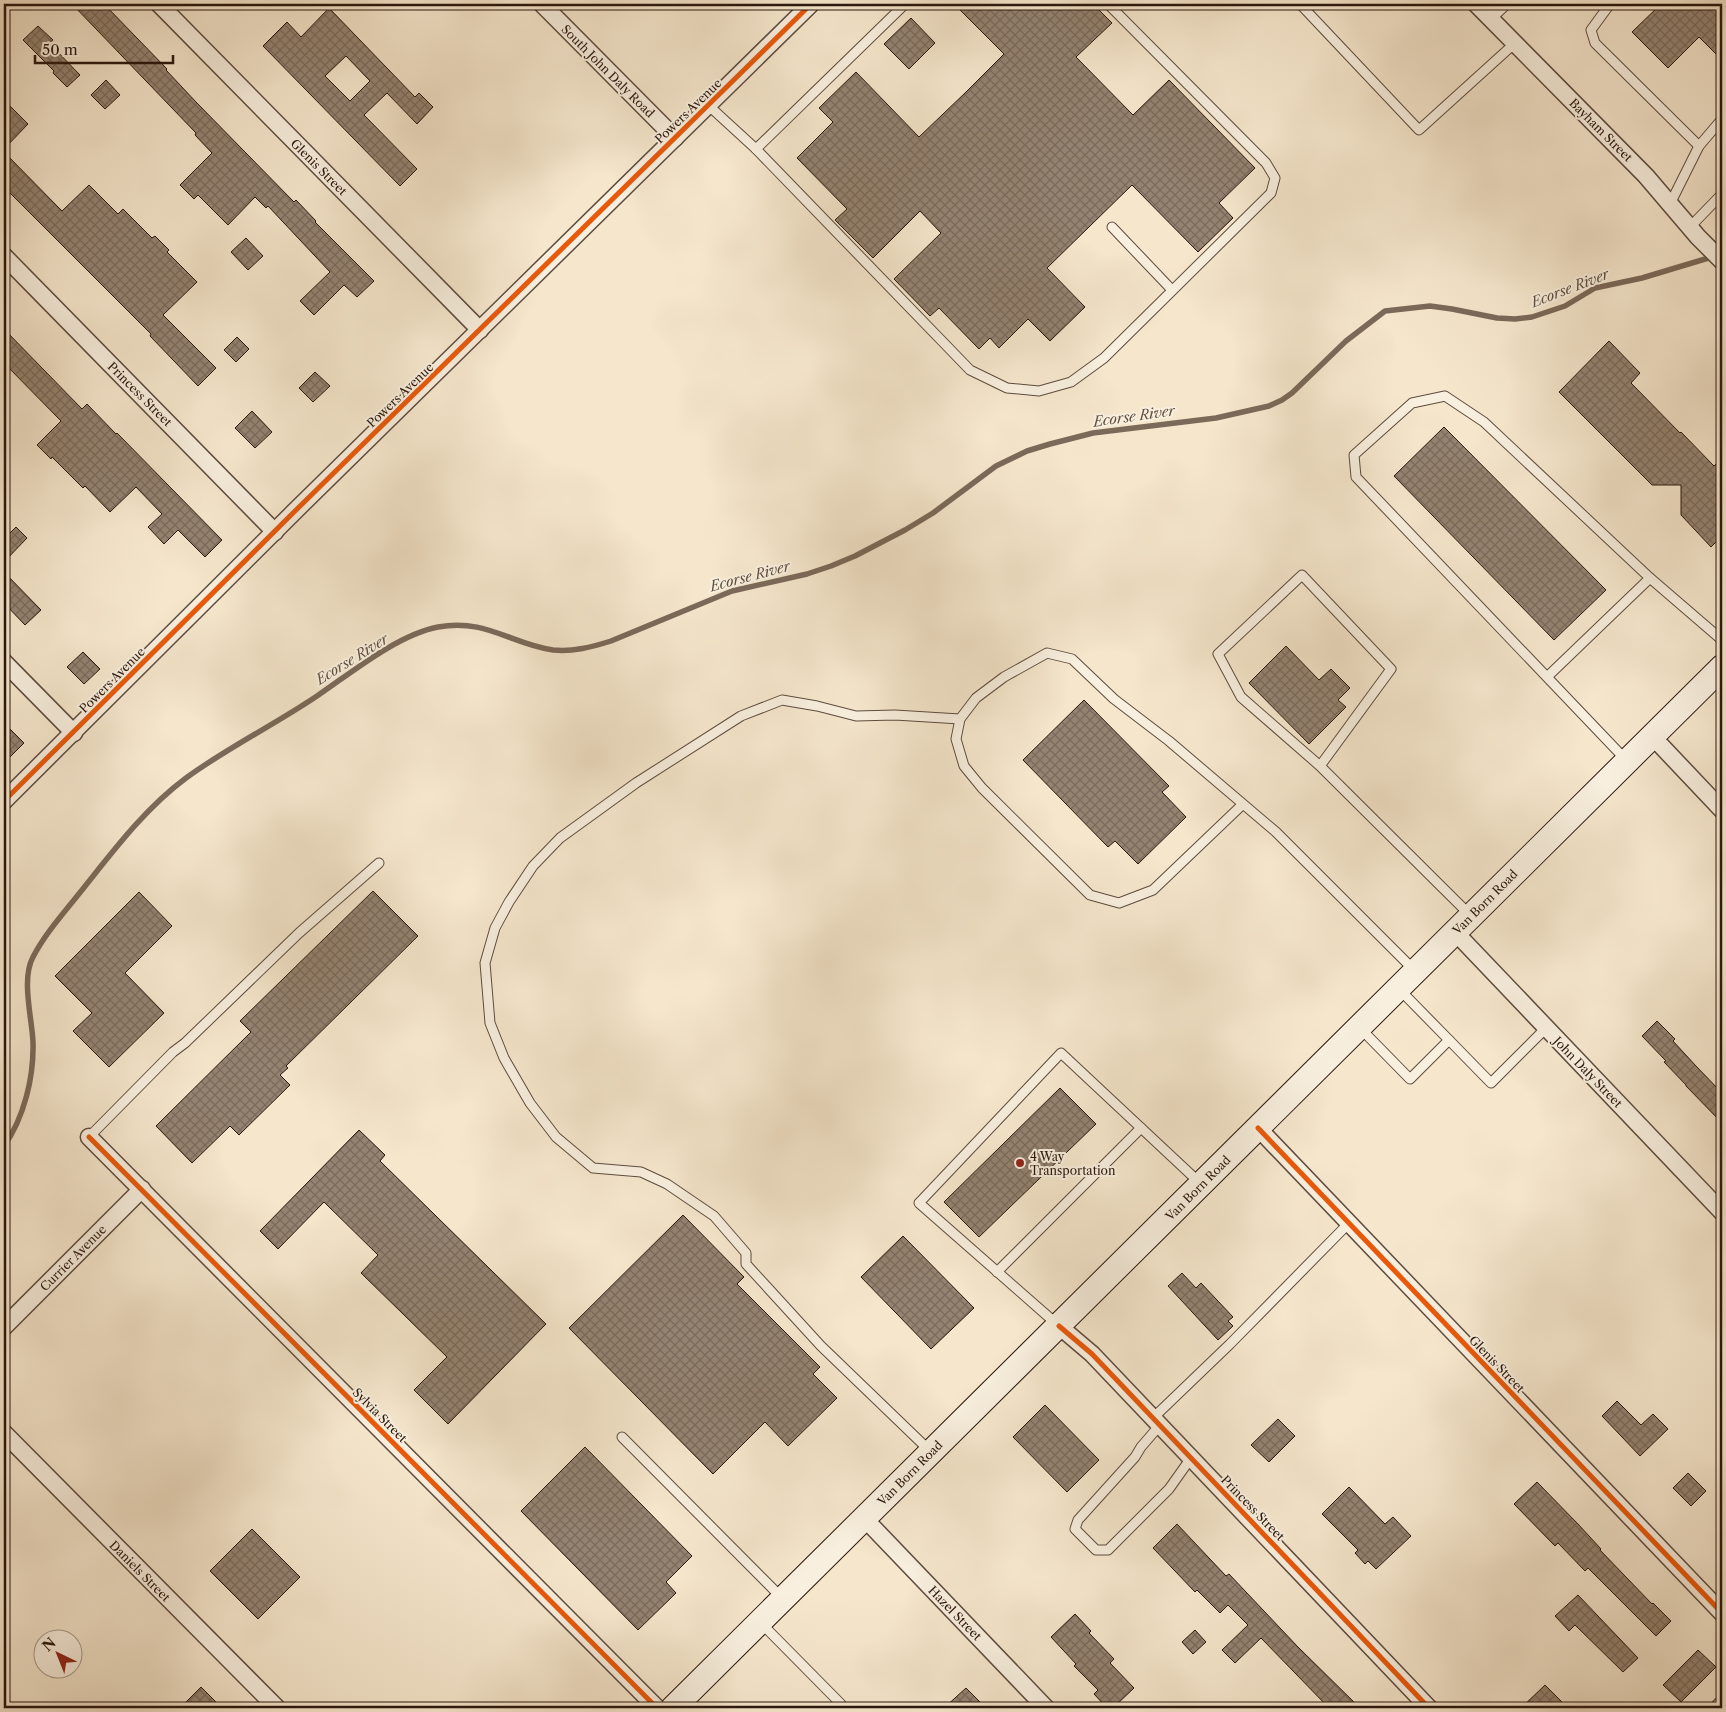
<svg xmlns="http://www.w3.org/2000/svg" width="1726" height="1712" font-family="'Libre Caslon Text',serif">
  <style>
    .lines { fill: none; stroke-linecap: round; stroke-linejoin: round }
    .stream { stroke: #7b6959; stroke-width: 5.5 }
    .building { fill: url(#building-cross-hatch); stroke: #2b170e; fill-rule: evenodd }
    .lane-casing { stroke: #5e4b3e; stroke-width: 11 }
    .street-casing { stroke: #5e4b3e; stroke-width: 19 }
    .secondary-casing { stroke: #2b170e; stroke-width: 26 }
    .lane { stroke: #f8efde; stroke-width: 9 }
    .street { stroke: #f8efde; stroke-width: 16 }
    .secondary { stroke: #f8efde; stroke-width: 24 }
    .cycleway-casing { stroke: #f8efde; stroke-width: 8 }
    .cycleway { stroke: #e8590c; stroke-width: 5 }
    .poi-dot { fill: #8f2418; stroke: #f8efde; stroke-width: 2 }
    .labels { text-anchor: middle; dominant-baseline: central; stroke-width: 4; stroke-linejoin: round; paint-order: stroke }
    .street-label { font-size: 12px; fill: #2b170e; stroke: #f8efde }
    .poi-label { font-size: 12px; fill: #2b170e; stroke: #f8efde; text-anchor: start }
    .water-label { font-size: 14px; font-style: italic; fill: #604e40; stroke: #f8efde }
  </style>
  <defs>
    <pattern id="building-cross-hatch" width="8" height="8" patternUnits="userSpaceOnUse" patternTransform="scale(1.25)"><rect width="8" height="8" fill="#948371"/><path d="M0 0l8 8M0 8l8-8" fill="none" stroke="#796a5b"/></pattern>
  </defs>
  <rect width="100%" height="100%" fill="#f5e6cc"/>
  <filter id="stains"><feTurbulence type="fractalNoise" baseFrequency=".004" numOctaves="4"/><feColorMatrix values="0 0 0 0 .2 0 0 0 0 .09 0 0 0 0 .02 0 0 0 .5 -.17"/></filter>
  <radialGradient id="worn" r=".72"><stop offset=".6" stop-color="#630" stop-opacity="0"/><stop offset="1" stop-color="#630" stop-opacity=".3"/></radialGradient>
  <g class="lines">
    <path class="stream" d="M4,1146C24,1118 34,1077 33,1042C32,1018 21,979 33,957C45,934 62,915 78,895C111,854 143,810 186,778C227,748 274,725 317,696C351,673 397,635 438,627C485,618 511,644 553,650C573,652 592,647 611,641L732,591L807,574L831,566L855,556L905,530L933,513L996,466L1027,451L1050,444L1093,433L1216,418L1269,406L1282,400L1292,393L1346,341L1385,311L1430,306L1452,309L1497,318L1515,319L1532,317L1565,306L1595,288L1642,278L1715,256"/>
  </g>
  <g class="building">
    <polygon points="72,4 104,4 167,69 166,70 196,102 294,202 296,200 316,221 315,222 374,281 357,297 344,285 314,315 300,301 330,272 268,206 266,208 255,197 228,225 198,195 194,199 180,185 212,153 195,135 196,133"/>
    <polygon points="954,4 1093,4 1112,23 1076,57 1133,115 1169,80 1255,168 1219,203 1233,218 1198,252 1132,185 1047,268 1085,307 1050,341 1028,319 999,348 990,338 979,349 939,308 930,316 894,279 941,233 920,211 873,258 835,220 847,209 797,158 833,122 819,108 856,72 919,137 966,92 1004,54"/>
    <polygon points="1661,4 1722,4 1722,60 1699,37 1668,68 1632,32"/>
    <path d="M329,8L415,97L419,93L433,107L417,124L387,93L364,115L417,169L400,186L263,46L287,22L301,37ZM346,56L370,81L350,101L325,76Z"/>
    <polygon points="911,18 935,43 909,69 884,44"/>
    <polygon points="38,26 53,40 49,43 80,75 67,87 53,73 54,71 23,40"/>
    <polygon points="106,80 120,95 105,109 91,95"/>
    <polygon points="4,100 28,124 4,149"/>
    <polygon points="4,152 62,211 89,185 118,214 123,209 152,238 155,236 169,250 167,252 197,282 163,315 216,368 198,386 150,336 151,334 4,187"/>
    <polygon points="246,238 263,256 248,270 231,252"/>
    <polygon points="4,329 82,409 87,404 116,434 117,433 222,540 205,557 178,530 164,544 148,527 162,514 136,487 110,512 85,486 83,488 52,457 51,459 37,445 61,421 4,363"/>
    <polygon points="237,337 249,349 236,362 224,350"/>
    <polygon points="1609,341 1640,373 1631,383 1680,433 1681,432 1714,466 1722,458 1722,536 1711,547 1681,515 1681,485 1652,485 1559,392"/>
    <polygon points="315,372 330,386 313,402 299,388"/>
    <polygon points="252,411 272,432 255,448 235,428"/>
    <polygon points="1444,427 1606,590 1554,640 1394,476"/>
    <polygon points="16,527 27,538 4,562 4,539"/>
    <polygon points="4,572 41,610 25,625 4,603"/>
    <polygon points="1286,646 1319,680 1331,669 1350,688 1338,700 1346,707 1309,744 1249,683"/>
    <polygon points="83,652 100,669 84,684 67,667"/>
    <polygon points="1084,700 1169,786 1162,792 1186,817 1138,864 1115,841 1108,847 1023,760"/>
    <polygon points="4,723 24,743 4,763"/>
    <polygon points="373,891 418,936 286,1066 288,1068 280,1075 290,1085 239,1135 230,1126 192,1163 156,1126 251,1032 240,1021"/>
    <polygon points="139,892 172,926 125,973 164,1013 109,1067 73,1031 92,1013 55,976"/>
    <polygon points="1657,1021 1675,1039 1673,1041 1696,1066 1722,1093 1722,1123 1686,1086 1686,1085 1664,1062 1666,1061 1642,1036"/>
    <polygon points="1060,1088 1096,1124 979,1237 944,1202"/>
    <polygon points="359,1130 385,1155 380,1161 546,1324 448,1424 414,1390 447,1357 361,1273 378,1255 324,1202 278,1249 260,1231"/>
    <polygon points="683,1215 744,1277 737,1284 820,1367 813,1374 837,1398 788,1446 765,1422 713,1474 569,1328"/>
    <polygon points="903,1236 974,1308 931,1349 861,1277"/>
    <polygon points="1182,1273 1196,1288 1201,1283 1233,1317 1228,1321 1233,1326 1218,1340 1168,1286"/>
    <polygon points="1617,1401 1641,1425 1653,1414 1668,1429 1640,1456 1602,1416"/>
    <polygon points="1045,1405 1099,1460 1067,1492 1013,1437"/>
    <polygon points="1278,1419 1295,1436 1269,1462 1251,1445"/>
    <polygon points="585,1447 692,1556 666,1582 676,1593 638,1630 521,1511"/>
    <polygon points="1688,1473 1706,1491 1691,1506 1673,1488"/>
    <polygon points="1537,1482 1578,1524 1601,1549 1600,1550 1652,1604 1653,1603 1671,1621 1656,1636 1588,1568 1585,1571 1558,1543 1555,1546 1514,1504"/>
    <polygon points="1349,1487 1385,1524 1393,1517 1411,1536 1376,1569 1368,1561 1365,1564 1355,1553 1358,1550 1322,1514"/>
    <polygon points="1177,1524 1226,1576 1229,1574 1298,1647 1360,1708 1329,1708 1261,1638 1235,1663 1222,1650 1248,1625 1228,1605 1220,1613 1197,1590 1195,1592 1153,1548"/>
    <polygon points="252,1529 300,1577 258,1619 210,1571"/>
    <polygon points="1578,1595 1638,1658 1623,1672 1575,1625 1569,1631 1555,1616"/>
    <polygon points="1075,1614 1091,1631 1089,1633 1114,1659 1110,1663 1134,1688 1113,1708 1107,1708 1094,1694 1098,1690 1074,1666 1076,1664 1051,1637"/>
    <polygon points="1195,1630 1206,1642 1193,1654 1182,1642"/>
    <polygon points="1698,1650 1716,1667 1681,1702 1663,1685"/>
    <polygon points="1545,1685 1568,1708 1521,1708"/>
    <polygon points="201,1687 222,1708 180,1708"/>
    <polygon points="966,1688 986,1708 944,1708"/>
  </g>
  <g class="lines">
    <g class="lane-casing">
      <g id="lane">
        <polyline points="1300,4 1419,130 1515,43"/>
        <polyline points="1610,4 1591,30 1595,43 1699,146"/>
        <polyline points="1491,19 1507,4"/>
        <polyline points="708,105 756,149 970,370 1007,388 1039,391 1071,382 1104,358 1271,193 1275,178 1266,163 1108,4"/>
        <polyline points="756,149 905,4"/>
        <polyline points="1670,204 1699,146 1722,119"/>
        <polyline points="1112,227 1172,290"/>
        <polyline points="1690,227 1722,194"/>
        <polyline points="1650,578 1722,640"/>
        <polyline points="1547,677 1650,578 1484,422 1445,396 1412,403 1354,455 1356,477 1627,761"/>
        <polyline points="1320,766 1241,697 1218,654 1302,575 1391,669 1320,766 1471,916"/>
        <polyline points="1243,804 1153,890 1119,903 1090,895 982,788 964,766 956,739 960,719 976,698 1004,677 1047,653 1072,659 1114,699 1169,741 1276,832 1415,971"/>
        <polyline points="1359,1027 1410,1079 1449,1040 1400,990"/>
        <polyline points="1449,1040 1491,1083 1546,1028"/>
        <polyline points="89,1137 173,1052 185,1043 299,933 379,863"/>
        <polyline points="997,1272 1141,1128"/>
        <polyline points="1059,1326 919,1203 1061,1053 1201,1184"/>
        <polyline points="1153,1418 1230,1344 1349,1223"/>
        <polyline points="1160,1425 1141,1447 1135,1457 1078,1520 1075,1529 1096,1550 1108,1550 1169,1489 1191,1458"/>
        <polyline points="622,1437 783,1599"/>
        <polyline points="931,1452 821,1346 746,1264 746,1253 714,1216 667,1184 641,1172 593,1168 556,1137 530,1103 504,1058 490,1023 485,963 495,928 509,902 533,866 560,838 636,783 741,716 782,700 817,706 856,716 895,715 960,719"/>
        <polyline points="760,1622 841,1704 840,1708"/>
      </g>
    </g>
    <g class="street-casing">
      <g id="street">
        <polyline points="159,4 480,330"/>
        <polyline points="542,4 675,138"/>
        <polyline points="1476,4 1646,176 1698,237 1722,261"/>
        <polyline points="4,256 275,532"/>
        <polyline points="4,662 74,733"/>
        <polyline points="1652,736 1722,810"/>
        <polyline points="4,801 293,513 811,4"/>
        <polyline points="1455,932 1722,1212"/>
        <polyline points="1258,1128 1722,1613"/>
        <polyline points="89,1137 657,1708"/>
        <polyline points="1059,1326 1092,1354 1429,1708"/>
        <polyline points="4,1327 142,1189"/>
        <polyline points="4,1433 277,1708"/>
        <polyline points="864,1518 1046,1708"/>
        <polyline points="1719,1708 1722,1705"/>
      </g>
    </g>
    <g class="secondary-casing">
      <polyline id="secondary" points="673,1708 1722,667"/>
    </g>
    <use href="#lane" class="lane"/>
    <use href="#street" class="street"/>
    <use href="#secondary" class="secondary"/>
    <g class="cycleway-casing">
      <g id="cycleway">
        <polyline points="4,801 293,513 811,4"/>
        <polyline points="1258,1128 1722,1613"/>
        <polyline points="89,1137 657,1708"/>
        <polyline points="1059,1326 1092,1354 1429,1708"/>
      </g>
    </g>
    <use href="#cycleway" class="cycleway"/>
  </g>
  <circle class="poi-dot" cx="1020" cy="1163" r="5"/>
  <g class="labels">
    <g class="street-label">
      <text transform="translate(608 71) rotate(45)">South John Daly Road</text>
      <text transform="translate(688 111) rotate(-44)">Powers Avenue</text>
      <text transform="translate(1601 130) rotate(45)">Bayham Street</text>
      <text transform="translate(319 167) rotate(45)">Glenis Street</text>
      <text transform="translate(140 394) rotate(45)">Princess Street</text>
      <text transform="translate(400 395) rotate(-44)">Powers Avenue</text>
      <text transform="translate(112 680) rotate(-45)">Powers Avenue</text>
      <text transform="translate(1485 902) rotate(-45)">Van Born Road</text>
      <text transform="translate(1588 1072) rotate(46)">John Daly Street</text>
      <text transform="translate(1198 1188) rotate(-45)">Van Born Road</text>
      <text transform="translate(73 1258) rotate(-45)">Currier Avenue</text>
      <text transform="translate(1497 1364) rotate(46)">Glenis Street</text>
      <text transform="translate(380 1415) rotate(45)">Sylvia Street</text>
      <text transform="translate(910 1473) rotate(-45)">Van Born Road</text>
      <text transform="translate(1253 1508) rotate(46)">Princess Street</text>
      <text transform="translate(140 1571) rotate(45)">Daniels Street</text>
      <text transform="translate(955 1613) rotate(46)">Hazel Street</text>
    </g>
    <g class="poi-label">
      <text x="1030" y="1156">4 Way<tspan x="1030" dy="14">Transportation</tspan></text>
    </g>
    <g class="water-label">
      <text transform="translate(1570 288) rotate(-21)">Ecorse River</text>
      <text transform="translate(1134 416) rotate(-8)">Ecorse River</text>
      <text transform="translate(750 576) rotate(-15)">Ecorse River</text>
      <text transform="translate(352 659) rotate(-32)">Ecorse River</text>
    </g>
  </g>
  <rect width="1726" height="1712" fill="none" stroke="#f5e6cc" stroke-width="20"/>
  <rect x="5" y="5" width="1716" height="1702" fill="none" stroke="#2b170e" stroke-width="2.5"/>
  <rect x="10" y="10" width="1706" height="1692" fill="none" stroke="#2b170e"/>
  <g transform="translate(58 1654) rotate(317)"><circle r="24" fill="#f8efde" stroke="#a6998b"/>
  <path d="M0-4L9 19L0 12L-9 19Z" fill="#8f2418"/>
  <text y="-8" font-size="14" font-weight="bold" text-anchor="middle" fill="#2b170e">N</text>
  </g>
  <path d="M35 55v8h138v-8" fill="none" stroke="#2b170e" stroke-width="2.5"/>
  <text x="42" y="55" font-size="15" fill="#2b170e" stroke="#f8efde" stroke-width="4" paint-order="stroke">50 m</text>
  <rect width="100%" height="100%" filter="url(#stains)"/>
  <rect width="100%" height="100%" fill="url(#worn)"/>
</svg>
